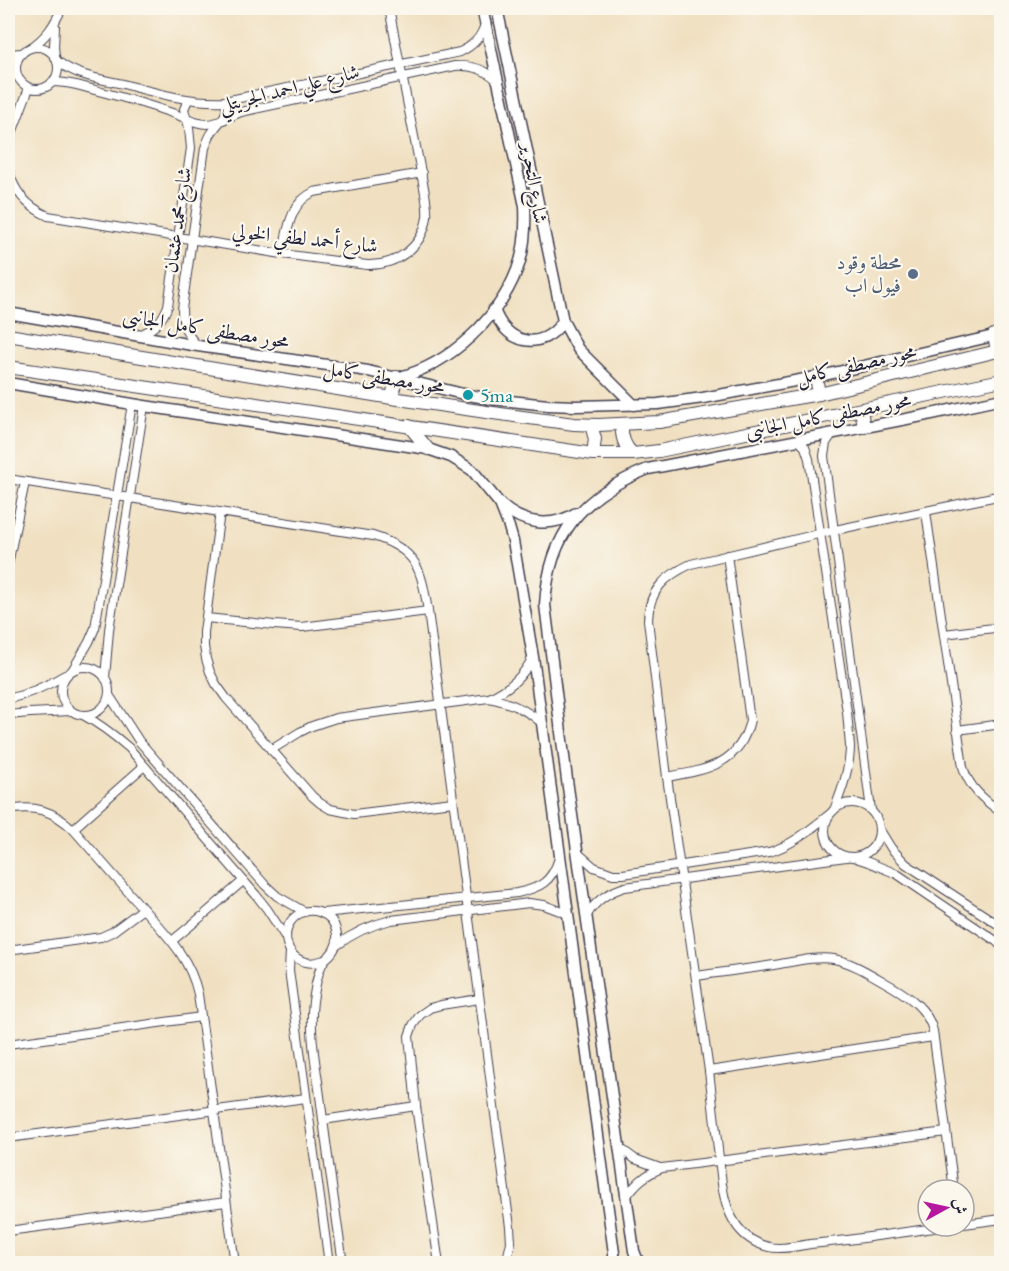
<svg xmlns="http://www.w3.org/2000/svg" width="1009" height="1271" font-family="'EB Garamond',Amiri,serif">
  <style>
    .lines { fill: none; stroke-linecap: round; stroke-linejoin: round }
    .street-casing { stroke: #413e4f; stroke-width: 10 }
    .secondary-casing { stroke: #413e4f; stroke-width: 13 }
    .primary-casing { stroke: #413e4f; stroke-width: 14 }
    .street { stroke: #fff; stroke-width: 8 }
    .secondary { stroke: #fff; stroke-width: 10 }
    .primary { stroke: #fff; stroke-width: 12 }
    .service-dot { fill: #5c6f8a; stroke: #fbf7ec; stroke-width: 2 }
    .culture-dot { fill: #0f9aa8; stroke: #fbf7ec; stroke-width: 2 }
    .labels { text-anchor: middle; dominant-baseline: central; stroke-width: 4.5; stroke-linejoin: round; paint-order: stroke }
    .street-label { font-size: 20px; fill: #22223b; stroke: #fbf7ec }
    .service-label { font-size: 20px; fill: #4e5e75; stroke: #fbf7ec; text-anchor: end }
    .culture-label { font-size: 20px; fill: #0d838f; stroke: #fbf7ec; text-anchor: start }
  </style>
  <rect width="100%" height="100%" fill="#fbf7ec"/>
  <filter id="ink" filterUnits="userSpaceOnUse"><feTurbulence type="fractalNoise" baseFrequency=".0167" numOctaves="2"/><feDisplacementMap in="SourceGraphic" scale="12" xChannelSelector="R" yChannelSelector="G"/><feConvolveMatrix kernelMatrix="1 2 1 2 8 2 1 2 1" color-interpolation-filters="sRGB"/></filter>
  <filter id="wash" filterUnits="userSpaceOnUse"><feTurbulence type="fractalNoise" baseFrequency=".008" numOctaves="4" result="noise"/><feDisplacementMap in="SourceGraphic" scale="24" xChannelSelector="R" yChannelSelector="G"/><feGaussianBlur stdDeviation="1.35" result="paint"/><feColorMatrix in="noise" values="0 0 0 0 0 0 0 0 0 0 0 0 0 0 0 0 0 1.4 0 .05"/><feComposite in="paint" operator="in"/></filter>
  <g filter="url(#wash)">
    <rect width="100%" height="100%" fill="#f0e0c1"/>
  </g>
  <g filter="url(#ink)">
    <g class="lines">
      <g class="street-casing">
        <g id="street">
          <polyline points="55,26 54,47 55,56"/>
          <circle cx="37" cy="68" r="21"/>
          <path d="M30,48C47,37 54,25 62,8"/>
          <polyline points="8,54 22,53"/>
          <path d="M57,61C76,76 100,79 123,84C157,93 189,103 225,101L460,52C473,46 481,38 485,24"/>
          <path d="M52,82C69,82 85,87 102,92C125,98 149,105 172,113C184,117 194,124 207,124C219,124 230,116 241,112L455,66C472,65 485,69 498,81"/>
          <polyline points="8,148 9,141 29,88"/>
          <path d="M8,167C13,191 26,206 48,216L282,254L367,265C396,266 423,247 427,217C428,209 426,201 425,193L389,8"/>
          <path d="M282,254C288,231 289,203 314,192L422,173"/>
          <path d="M138,335C154,330 162,321 168,306L191,148L189,128L184,109L188,100"/>
          <path d="M197,345C186,334 182,324 182,309L205,148C207,142 209,136 213,131C220,120 230,115 225,101"/>
          <polyline points="833,433 826,443 824,456 871,810"/>
          <path d="M798,440L805,447L809,459L847,712C848,723 849,735 850,746C850,768 842,790 834,810"/>
          <path d="M8,479L373,536C418,550 421,569 428,611L510,1227L511,1242L506,1264"/>
          <polyline points="220,512 204,632 204,646 206,659 210,672 216,684 226,698 312,796 320,803 330,809 354,814 453,802"/>
          <path d="M926,512L963,767C969,788 984,800 1002,813"/>
          <polyline points="8,564 25,482"/>
          <polyline points="206,618 274,625 302,627 428,611"/>
          <polyline points="944,634 1002,627"/>
          <circle cx="85" cy="691" r="24"/>
          <polyline points="73,669 89,642 95,628 132,404"/>
          <polyline points="105,678 109,630 144,406"/>
          <polyline points="109,695 139,741 265,885 277,896 305,912"/>
          <path d="M489,698C510,702 526,709 542,723"/>
          <path d="M8,699C29,694 47,686 65,675"/>
          <polyline points="8,715 30,713 71,711"/>
          <path d="M83,715C100,724 114,735 129,748L256,895L267,909L286,938"/>
          <polyline points="957,730 1002,724"/>
          <path d="M271,750L300,732L312,726L336,718L489,698C510,688 522,678 533,657"/>
          <path d="M667,777C706,770 740,765 750,720L727,555"/>
          <circle cx="852" cy="830" r="27"/>
          <path d="M8,810C35,805 52,810 73,829C94,853 116,878 137,902C163,932 189,954 198,994L235,1264"/>
          <polyline points="73,829 144,766"/>
          <polyline points="880,830 891,848 906,864 1002,927"/>
          <path d="M578,853L594,867L613,874H623L769,852C791,846 811,829 830,814"/>
          <polyline points="853,857 868,862 897,874 996,941 1002,947"/>
          <polyline points="206,913 243,881"/>
          <path d="M323,913L517,893C540,888 552,882 559,858"/>
          <path d="M587,915C596,900 608,892 625,887L846,857"/>
          <polyline points="172,941 201,917"/>
          <path d="M336,946C353,933 370,925 391,920L529,903L544,905L568,914"/>
          <polyline points="8,950 101,937 112,932 143,909"/>
          <polyline points="290,951 289,970 329,1264"/>
          <path d="M324,960C318,962 313,964 306,962C285,958 279,929 296,916C311,905 332,913 336,930C339,939 336,949 330,955C327,958 326,958 324,961C317,972 315,989 313,1001C309,1033 316,1065 320,1096C327,1152 335,1208 343,1264"/>
          <path d="M696,976C722,972 748,969 774,965C793,962 815,956 834,959C855,963 875,977 893,987C910,997 928,1010 933,1031L954,1190"/>
          <polyline points="8,1044 201,1017"/>
          <polyline points="709,1071 933,1037"/>
          <polyline points="323,1120 416,1106"/>
          <polyline points="8,1138 306,1098"/>
          <polyline points="620,1148 635,1159 660,1168"/>
          <path d="M626,1197C636,1183 646,1174 662,1168L946,1132"/>
          <polyline points="964,1224 1002,1219"/>
          <path d="M949,1226C903,1232 857,1240 810,1244C798,1246 781,1250 769,1247C738,1240 726,1212 722,1184L709,1071L667,777L648,620C649,590 665,576 691,564L835,530L1002,495"/>
          <polyline points="8,1231 226,1202"/>
          <polyline points="439,1264 416,1106 409,1036 413,1025 420,1015 430,1008 441,1005 479,999"/>
        </g>
      </g>
      <g class="secondary-casing">
        <g id="secondary">
          <polyline points="497,8 563,321 578,349 634,405"/>
          <path d="M494,309C505,344 542,353 563,321"/>
          <polyline points="8,313 198,346 368,371 463,394 491,399 548,405 576,406 658,404 703,398 816,377 1002,334"/>
          <path d="M400,377C450,364 498,319 517,270C525,250 526,228 525,206L482,8"/>
          <polyline points="8,383 144,406 428,449 451,457 472,470 500,504 509,527 513,541 533,657 614,1253 614,1264"/>
          <path d="M500,504C522,524 550,529 576,513"/>
          <path d="M639,1264L634,1251L567,780L545,605C549,533 583,495 648,469L922,416L1002,399"/>
        </g>
      </g>
      <g class="primary-casing">
        <g id="primary">
          <polyline points="8,335 392,398 493,413 574,424 598,425 659,422 819,394 1002,350"/>
          <polyline points="994,335 997,351"/>
          <polyline points="8,367 593,454 633,454 659,451 1002,380"/>
          <polyline points="816,377 819,394"/>
          <polyline points="392,398 396,377"/>
          <polyline points="861,410 864,427"/>
          <polyline points="591,425 595,439 593,454"/>
          <path d="M622,425C621,437 624,446 633,454"/>
          <polyline points="409,426 428,449"/>
        </g>
      </g>
      <use href="#street" class="street"/>
      <use href="#secondary" class="secondary"/>
      <use href="#primary" class="primary"/>
    </g>
  </g>
  <circle class="service-dot" cx="913" cy="274" r="6"/>
  <circle class="culture-dot" cx="468" cy="395" r="6"/>
  <g class="labels">
    <g class="street-label">
      <text transform="translate(289 88) rotate(-14)">شارع علي احمد الجريتلي</text>
      <text transform="translate(535 183) rotate(81)">شارع التحرير</text>
      <text transform="translate(177 220) rotate(-82)">شارع محمد عثمان</text>
      <text transform="translate(305 238) rotate(6)">شارع أحمد لطفي الخولي</text>
      <text transform="translate(206 328) rotate(9)">محور مصطفى كامل الجانبى</text>
      <text transform="translate(856 364) rotate(-13)">محور مصطفى كامل</text>
      <text transform="translate(384 377) rotate(9)">محور مصطفى كامل</text>
      <text transform="translate(828 415) rotate(-11)">محور مصطفى كامل الجانبى</text>
    </g>
    <g class="service-label">
      <text x="901" y="262">محطة وقود<tspan x="901" dy="23">فيول اب</tspan></text>
    </g>
    <g class="culture-label">
      <text x="480" y="395">5ma</text>
    </g>
  </g>
  <rect width="1009" height="1271" fill="none" stroke="#fbf7ec" stroke-width="30"/>
  <g transform="translate(946 1208) rotate(82)"><circle r="28" fill="#fbf7ec" stroke="#a4a2a5" stroke-width="1.5"/>
  <path d="M0-4.5L10 22L0 15L-10 22Z" fill="#b5179e"/>
  <text y="-9" font-size="16" font-weight="bold" text-anchor="middle" fill="#22223b">ش</text>
  </g>
</svg>
